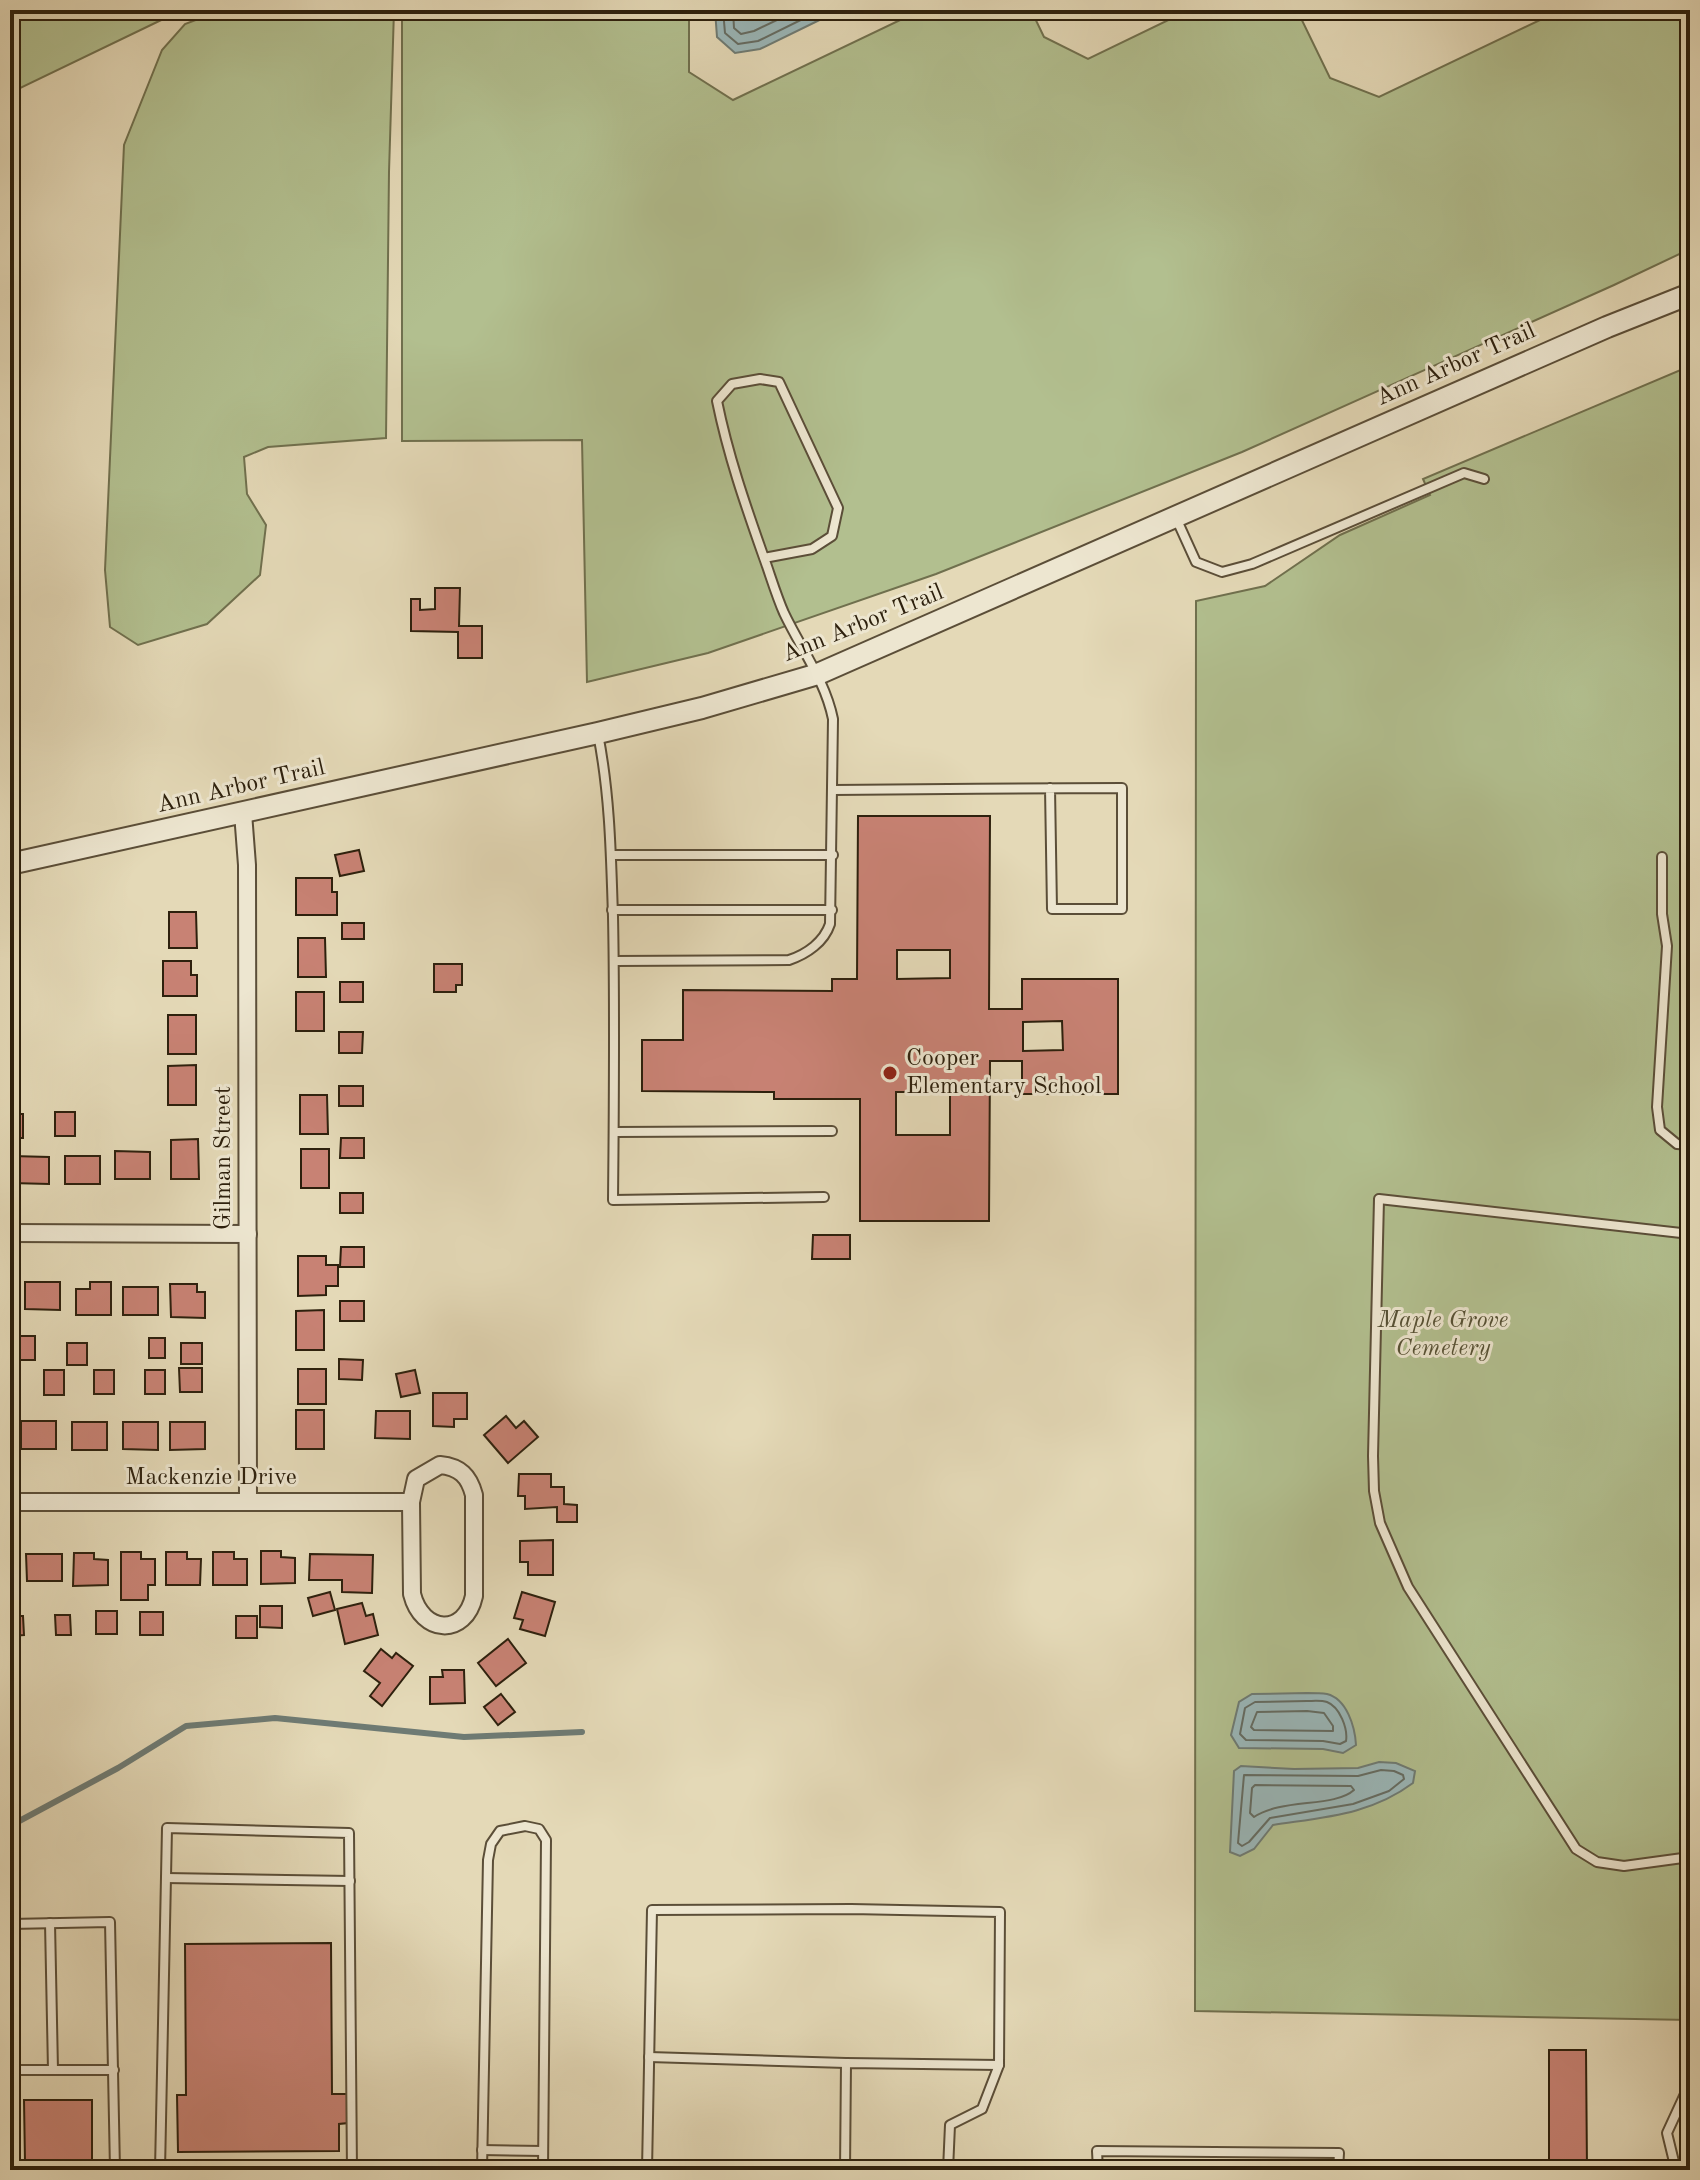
<svg xmlns="http://www.w3.org/2000/svg" width="1700" height="2180" font-family="'Old Standard TT',serif">
  <style>
    .green { fill: #b2bf8f; stroke: #70704e; stroke-width: 2 }
    .water { fill: #9ab7b9; stroke: #6e7b74; stroke-width: 2 }
    .lines { fill: none; stroke-linecap: round; stroke-linejoin: round }
    .shore { stroke: #646c63; stroke-width: 2 }
    .stream { stroke: #6e7b74; stroke-width: 6 }
    .building { fill: #c88274; stroke: #2d200d; stroke-width: 2; fill-rule: evenodd }
    .service-casing { stroke: #5b4e38; stroke-width: 12 }
    .minor-casing { stroke: #5b4e38; stroke-width: 20 }
    .tertiary-casing { stroke: #5b4e38; stroke-width: 24 }
    .service { stroke: #ede6d0; stroke-width: 8 }
    .minor { stroke: #ede6d0; stroke-width: 16 }
    .tertiary { stroke: #ede6d0; stroke-width: 20 }
    .poi-dot { fill: #8f2418; stroke: #ede6d0; stroke-width: 3 }
    .labels { text-anchor: middle; dominant-baseline: central; stroke-width: 6; stroke-linejoin: round; paint-order: stroke }
    .street-label { font-size: 24px; fill: #2d200d; stroke: #ede6d0 }
    .poi-label { font-size: 24px; fill: #2d200d; stroke: #ede6d0; text-anchor: start }
    .park-label { font-size: 24px; font-style: italic; fill: #555034; stroke: #ede6d0 }
  </style>
  <rect width="100%" height="100%" fill="#e4d9b7"/>
  <filter id="stains"><feTurbulence type="fractalNoise" baseFrequency=".0025" numOctaves="4"/><feColorMatrix values="0 0 0 0 .2 0 0 0 0 .09 0 0 0 0 .02 0 0 0 .5 -.17"/></filter>
  <radialGradient id="worn" r=".72"><stop offset=".6" stop-color="#630" stop-opacity="0"/><stop offset="1" stop-color="#630" stop-opacity=".3"/></radialGradient>
  <g class="green">
    <polygon points="10,10 182,10 10,93"/>
    <polygon points="222,10 394,10 389,172 386,438 268,447 244,457 247,494 266,525 260,575 207,624 138,645 110,627 105,570 124,145 162,50 185,24"/>
    <polygon points="402,10 689,10 689,72 733,100 921,10 1031,10 1044,37 1088,59 1189,10 1297,10 1330,78 1379,97 1561,10 1690,10 1690,249 1614,285 1242,452 936,574 708,653 587,682 582,440 402,441"/>
    <polygon points="1690,366 1690,2020 1195,2011 1196,601 1265,586 1340,535 1430,495 1423,479"/>
  </g>
  <g class="water">
    <polygon points="715,10 840,10 760,49 735,53 717,37"/>
    <path d="M1307,1693C1313,1693 1321,1693 1327,1694C1347,1699 1355,1727 1356,1745L1343,1753L1323,1749L1239,1748L1231,1735L1239,1702L1252,1694Z"/>
    <path d="M1379,1762L1396,1763L1415,1771L1413,1783C1370,1815 1325,1817 1273,1825L1254,1849L1240,1856L1230,1852L1234,1771L1241,1766L1294,1769L1358,1768Z"/>
  </g>
  <g class="lines">
    <g class="shore">
      <polyline points="723,10 725,33 738,44 758,41 821,10"/>
      <polyline points="733,10 734,28 741,34 754,31 798,10"/>
      <path d="M1307,1701C1313,1701 1321,1700 1327,1702C1340,1707 1348,1729 1346,1741L1340,1744L1323,1741L1246,1740L1240,1734L1245,1708L1255,1702Z"/>
      <polygon points="1307,1711 1324,1713 1333,1726 1333,1731 1254,1730 1251,1727 1257,1712"/>
      <polygon points="1381,1770 1394,1771 1403,1775 1404,1779 1389,1791 1353,1804 1270,1818 1249,1842 1242,1846 1238,1843 1244,1775 1358,1776"/>
      <path d="M1255,1785L1351,1786L1354,1790C1334,1808 1282,1798 1254,1817L1250,1813L1252,1788Z"/>
    </g>
    <polyline class="stream" points="10,1826 118,1768 186,1726 275,1718 464,1737 582,1732"/>
  </g>
  <g class="building">
    <polygon points="435,588 460,588 459,626 482,626 482,658 458,658 458,632 411,631 411,599 420,599 420,610 435,609"/>
    <path d="M858,816H990L989,1009H1022V979H1118V1094H1022V1061H990L989,1221H860V1099H774V1092L642,1091V1040H683V990L832,991V979H857ZM897,950H950V978L897,979ZM1062,1021L1063,1050L1023,1051V1022ZM896,1092H950V1135H896Z"/>
    <polygon points="359,850 364,871 340,876 335,855"/>
    <polygon points="296,878 332,878 332,892 337,892 337,915 296,915"/>
    <polygon points="169,912 196,912 197,948 169,948"/>
    <rect x="342" y="923" width="22" height="16"/>
    <polygon points="298,938 325,938 326,977 298,977"/>
    <polygon points="163,961 191,961 191,975 197,975 197,996 163,996"/>
    <polygon points="434,964 462,964 462,985 456,985 456,992 434,992"/>
    <rect x="340" y="982" width="23" height="20"/>
    <rect x="296" y="992" width="28" height="39"/>
    <rect x="168" y="1015" width="28" height="39"/>
    <polygon points="339,1032 363,1032 362,1053 339,1053"/>
    <polygon points="196,1065 196,1105 168,1105 168,1066"/>
    <rect x="339" y="1086" width="24" height="20"/>
    <polygon points="300,1095 327,1095 328,1134 300,1134"/>
    <rect x="55" y="1112" width="20" height="24"/>
    <rect x="10" y="1114" width="13" height="24"/>
    <polygon points="341,1138 364,1138 364,1158 340,1158"/>
    <polygon points="198,1139 199,1179 171,1179 171,1140"/>
    <rect x="301" y="1149" width="28" height="39"/>
    <polygon points="115,1151 150,1152 150,1179 115,1179"/>
    <polygon points="12,1156 49,1157 49,1184 11,1183"/>
    <rect x="65" y="1156" width="35" height="28"/>
    <rect x="340" y="1193" width="23" height="20"/>
    <polygon points="813,1235 850,1235 850,1259 812,1259"/>
    <polygon points="341,1247 364,1247 364,1267 340,1267"/>
    <polygon points="298,1256 326,1256 326,1265 338,1265 338,1286 326,1286 326,1295 298,1296"/>
    <polygon points="25,1282 60,1282 60,1310 25,1309"/>
    <polygon points="90,1282 111,1282 111,1315 76,1315 76,1289 90,1289"/>
    <polygon points="170,1284 197,1284 197,1292 205,1292 205,1318 171,1317"/>
    <rect x="123" y="1287" width="35" height="28"/>
    <rect x="340" y="1301" width="24" height="20"/>
    <polygon points="324,1310 324,1350 296,1350 296,1311"/>
    <rect x="15" y="1336" width="20" height="24"/>
    <rect x="149" y="1338" width="16" height="20"/>
    <rect x="67" y="1343" width="20" height="22"/>
    <rect x="181" y="1343" width="21" height="21"/>
    <polygon points="339,1359 363,1360 362,1380 339,1379"/>
    <polygon points="179,1368 202,1368 202,1392 180,1392"/>
    <rect x="298" y="1369" width="28" height="35"/>
    <rect x="44" y="1370" width="20" height="25"/>
    <rect x="94" y="1370" width="20" height="24"/>
    <rect x="145" y="1370" width="20" height="24"/>
    <polygon points="415,1370 420,1393 401,1397 396,1374"/>
    <polygon points="433,1393 467,1393 467,1419 454,1419 454,1427 433,1426"/>
    <rect x="296" y="1410" width="28" height="39"/>
    <polygon points="376,1411 410,1411 410,1439 375,1438"/>
    <polygon points="506,1416 516,1428 524,1421 538,1437 508,1463 484,1435"/>
    <rect x="21" y="1421" width="35" height="28"/>
    <rect x="72" y="1422" width="35" height="28"/>
    <polygon points="123,1422 158,1422 158,1450 123,1449"/>
    <polygon points="170,1422 205,1422 205,1449 170,1450"/>
    <polygon points="519,1474 551,1474 551,1487 564,1487 564,1504 577,1505 577,1522 557,1522 557,1507 525,1509 525,1496 518,1496"/>
    <polygon points="553,1540 553,1575 528,1575 528,1562 520,1562 520,1541"/>
    <polygon points="261,1551 281,1551 281,1557 295,1558 295,1583 261,1584"/>
    <polygon points="121,1552 141,1552 141,1559 155,1559 155,1585 148,1585 148,1600 121,1600"/>
    <polygon points="166,1552 187,1552 187,1559 201,1559 200,1585 166,1585"/>
    <polygon points="213,1552 234,1552 234,1559 247,1559 247,1585 213,1585"/>
    <polygon points="74,1553 94,1553 94,1559 108,1560 108,1585 73,1586"/>
    <polygon points="26,1554 62,1554 62,1581 27,1581"/>
    <polygon points="310,1554 373,1555 372,1593 342,1592 342,1580 309,1580"/>
    <rect x="10" y="1558" width="5" height="26"/>
    <polygon points="330,1592 335,1610 313,1616 308,1598"/>
    <polygon points="522,1592 555,1602 545,1636 520,1629 523,1620 514,1618"/>
    <polygon points="362,1603 366,1616 373,1614 378,1635 345,1644 337,1609"/>
    <polygon points="260,1606 282,1606 282,1628 260,1627"/>
    <rect x="96" y="1611" width="21" height="23"/>
    <rect x="140" y="1612" width="23" height="23"/>
    <polygon points="55,1615 70,1615 71,1635 56,1635"/>
    <polygon points="10,1616 23,1616 24,1635 10,1636"/>
    <rect x="236" y="1616" width="21" height="22"/>
    <polygon points="508,1639 526,1663 496,1686 478,1663"/>
    <polygon points="381,1649 392,1658 396,1653 413,1666 382,1706 370,1696 380,1683 364,1671"/>
    <polygon points="442,1670 464,1670 465,1703 430,1704 430,1677 443,1677"/>
    <polygon points="501,1694 515,1712 498,1725 484,1707"/>
    <polygon points="331,1943 332,2094 348,2094 348,2123 339,2124 339,2151 178,2152 177,2095 186,2095 185,1944"/>
    <polygon points="1549,2050 1586,2050 1587,2170 1549,2170"/>
    <polygon points="24,2100 92,2100 92,2170 10,2170 10,2161 25,2162"/>
  </g>
  <g class="lines">
    <g class="service-casing">
      <g id="service">
        <polyline points="1176,518 1196,562 1222,572 1252,564 1464,473 1484,479"/>
        <path d="M598,734C610,795 611,855 613,917C615,1012 614,1106 613,1200L824,1197"/>
        <path d="M833,790C929,789 1026,788 1122,788V909H1052L1050,788"/>
        <polyline points="611,855 833,855"/>
        <polyline points="1662,857 1662,914 1667,946 1657,1107 1660,1130 1677,1144 1690,1145"/>
        <polyline points="612,910 832,910"/>
        <path d="M614,961L789,960C807,954 824,942 830,924L833,719C825,680 801,649 784,613C776,595 770,574 763,555C745,504 728,455 717,401L732,384L760,379L779,382L838,508L832,536L812,549L764,558"/>
        <polyline points="614,1132 832,1131"/>
        <polyline points="1690,1234 1379,1199 1373,1456 1374,1491 1380,1523 1408,1587 1576,1849 1597,1862 1624,1866 1690,1857"/>
        <polyline points="166,1878 350,1881"/>
        <polyline points="50,1923 53,2070"/>
        <polyline points="10,1924 110,1922 115,2170"/>
        <polyline points="649,2057 846,2063"/>
        <polyline points="10,2070 114,2070"/>
        <polyline points="482,2150 543,2151"/>
        <polyline points="160,2170 167,1828 349,1833 352,2170"/>
        <polyline points="482,2170 488,1860 491,1844 500,1831 525,1826 539,1829 546,1840 543,2170"/>
        <polyline points="647,2170 652,1910 851,1909 1000,1912 999,2065 846,2063 845,2170"/>
        <polyline points="948,2170 950,2125 982,2109 999,2065"/>
        <polyline points="1098,2170 1097,2151 1339,2153 1338,2170"/>
        <polyline points="1676,2170 1667,2133 1685,2094 1690,2094"/>
      </g>
    </g>
    <g class="minor-casing">
      <g id="minor">
        <polyline points="243,813 247,865 248,1502"/>
        <polyline points="10,1233 248,1234"/>
        <path d="M440,1465C460,1467 469,1476 474,1495V1596C465,1637 422,1634 412,1594L411,1502L416,1479Z"/>
        <polyline points="10,1502 411,1502"/>
      </g>
    </g>
    <g class="tertiary-casing">
      <polyline id="tertiary" points="10,864 598,733 702,708 818,674 1607,327 1690,294"/>
    </g>
    <use href="#service" class="service"/>
    <use href="#minor" class="minor"/>
    <use href="#tertiary" class="tertiary"/>
  </g>
  <circle class="poi-dot" cx="890" cy="1073" r="8"/>
  <g class="labels">
    <g class="street-label">
      <text transform="translate(1456 365) rotate(-24)">Ann Arbor Trail</text>
      <text transform="translate(863 624) rotate(-22)">Ann Arbor Trail</text>
      <text transform="translate(241 787) rotate(-13)">Ann Arbor Trail</text>
      <text transform="translate(224 1158) rotate(-90)">Gilman Street</text>
      <text x="211" y="1478">Mackenzie Drive</text>
    </g>
    <g class="poi-label">
      <text x="906" y="1059">Cooper<tspan x="906" dy="28">Elementary School</tspan></text>
    </g>
    <g class="park-label">
      <text x="1443" y="1321">Maple Grove<tspan x="1443" dy="28">Cemetery</tspan></text>
    </g>
  </g>
  <rect width="1700" height="2180" fill="none" stroke="#e4d9b7" stroke-width="40"/>
  <rect x="12" y="12" width="1676" height="2156" fill="none" stroke="#2d200d" stroke-width="4"/>
  <rect x="20" y="20" width="1660" height="2140" fill="none" stroke="#2d200d" stroke-width="2"/>
  <rect width="100%" height="100%" filter="url(#stains)"/>
  <rect width="100%" height="100%" fill="url(#worn)"/>
</svg>
